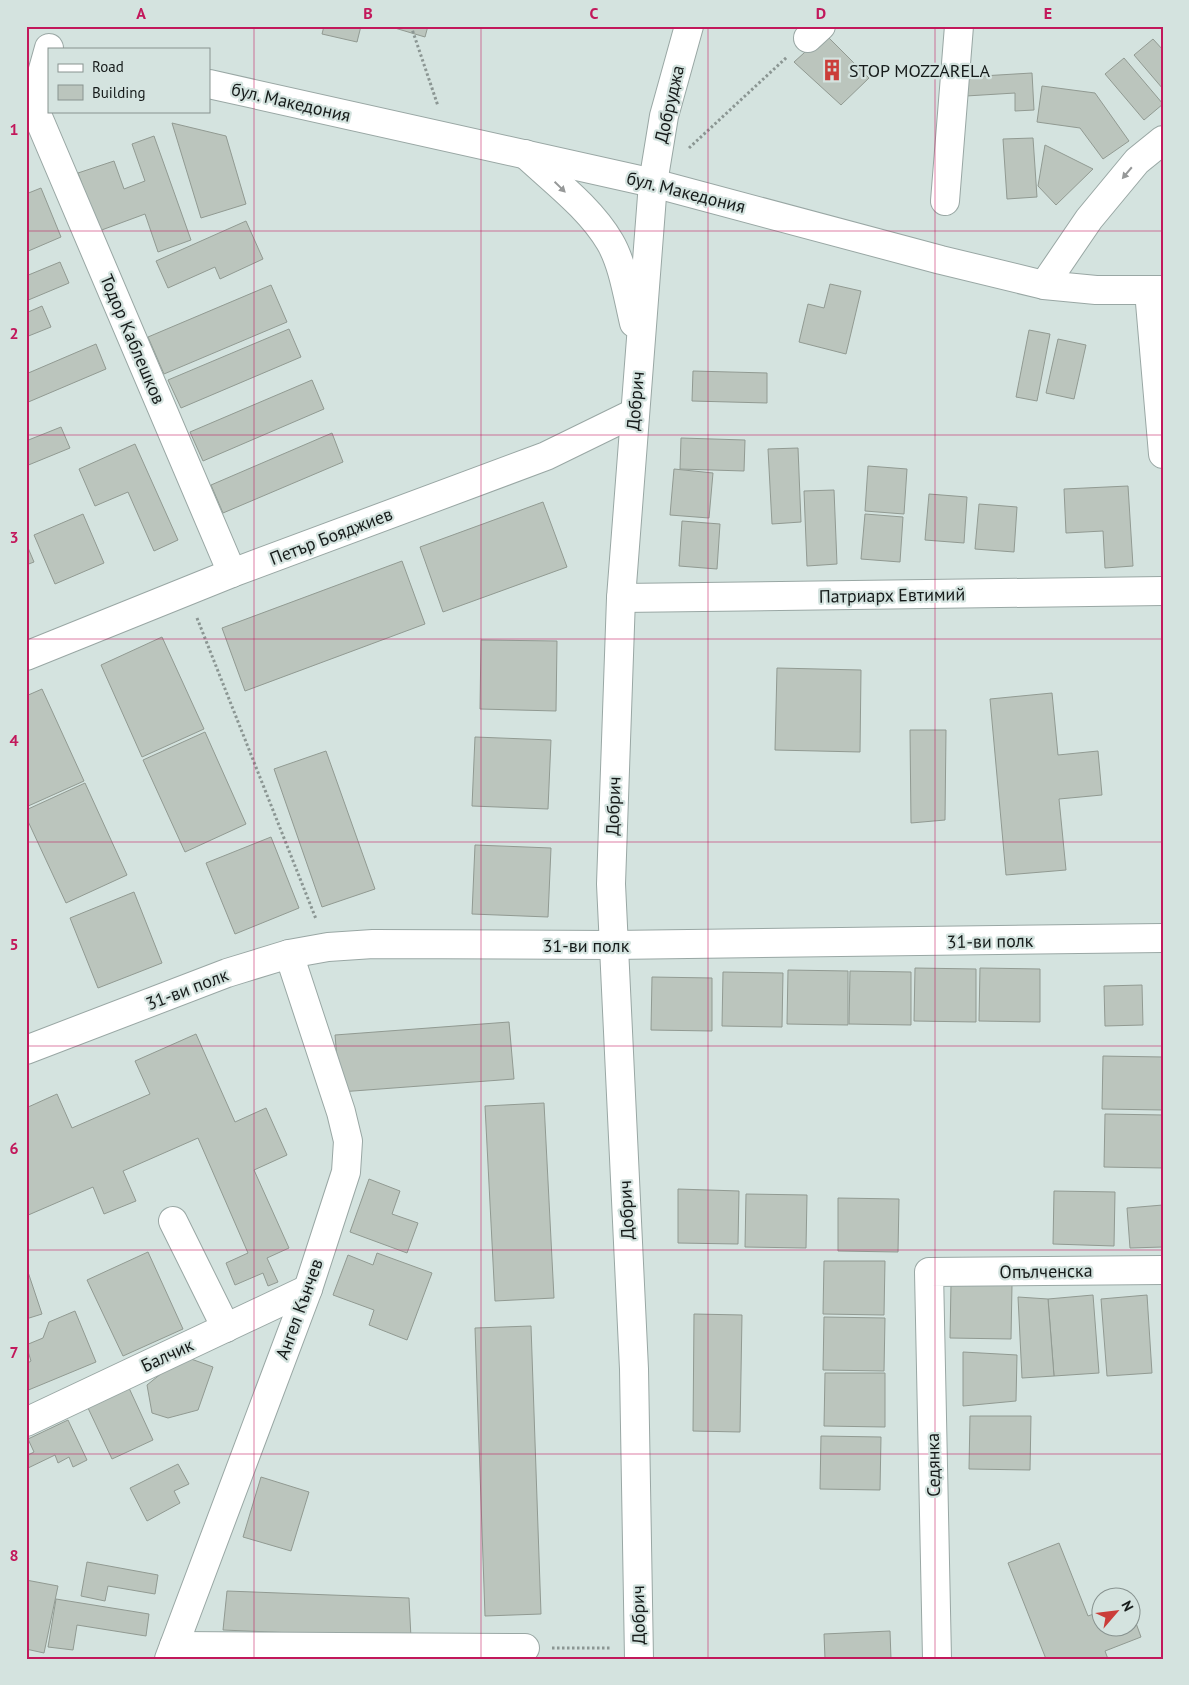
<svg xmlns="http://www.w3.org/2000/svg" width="1189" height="1685" font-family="'PT Sans',sans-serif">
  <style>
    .building { fill: #bbc5bd; stroke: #919a92 }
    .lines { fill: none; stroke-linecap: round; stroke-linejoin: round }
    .minor-casing { stroke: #99a7a4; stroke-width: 30 }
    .path { stroke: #8b9693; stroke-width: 3; stroke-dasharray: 2.5 2.5; stroke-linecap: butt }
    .minor { stroke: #fff; stroke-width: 28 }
    .oneway { fill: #969898 }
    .grid { fill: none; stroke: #c2185b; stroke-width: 1; stroke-opacity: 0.55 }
    .labels { text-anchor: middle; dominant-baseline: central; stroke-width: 4.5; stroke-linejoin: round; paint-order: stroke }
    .poi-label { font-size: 18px; fill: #161b1a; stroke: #d4e3df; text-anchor: start }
    .street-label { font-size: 18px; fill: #161b1a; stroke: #d4e3df }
    .neatline { fill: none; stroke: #c2185b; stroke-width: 2 }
    .grid-label { font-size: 16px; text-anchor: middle; font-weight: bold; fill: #c2185b }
  </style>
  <rect width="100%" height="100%" fill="#d4e3df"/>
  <g class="building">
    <polygon points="324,26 361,26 357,42 322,34"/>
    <polygon points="388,26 428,26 425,37"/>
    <polygon points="825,34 869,78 841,105 794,62"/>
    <polygon points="1153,39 1163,50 1163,89 1134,55"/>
    <polygon points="1124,58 1163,104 1144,120 1105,74"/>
    <polygon points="1032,73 1034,110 1015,111 1015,93 966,96 965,77"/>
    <polygon points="1042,86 1095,93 1129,141 1103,159 1080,128 1037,122"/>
    <polygon points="172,123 226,136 246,204 201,218"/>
    <polygon points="154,136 191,240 158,252 145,214 99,231 78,173 114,161 124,189 145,181 132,144"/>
    <polygon points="1033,138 1037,197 1007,199 1003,139"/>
    <polygon points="1045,145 1093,169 1056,205 1038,186"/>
    <polygon points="41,188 61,237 26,252 26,194"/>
    <polygon points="246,221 263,259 220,279 215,267 168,288 156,261"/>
    <polygon points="60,262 69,283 26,301 26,276"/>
    <polygon points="830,284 861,291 846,354 799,342 808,304 824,308"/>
    <polygon points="271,285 287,322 164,374 148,337"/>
    <polygon points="42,306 51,327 26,337 26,313"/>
    <polygon points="289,329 301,357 181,408 168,380"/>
    <polygon points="1029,330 1050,334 1037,401 1016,397"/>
    <polygon points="1058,339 1086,345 1074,399 1046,393"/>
    <polygon points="96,344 106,369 26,403 26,374"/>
    <polygon points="693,371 767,373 767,403 692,401"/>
    <polygon points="312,380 324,409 203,461 190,432"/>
    <polygon points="61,427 70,448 26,466 26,441"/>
    <polygon points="332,433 343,462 223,513 211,485"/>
    <polygon points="681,438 745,440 744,471 680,469"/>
    <polygon points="135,444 178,540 154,551 128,492 95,506 79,469"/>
    <polygon points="798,448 801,522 772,524 768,449"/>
    <polygon points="868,466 907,469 904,514 865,511"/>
    <polygon points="674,469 713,473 709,518 670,515"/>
    <polygon points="1128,486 1133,566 1105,568 1103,531 1066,533 1064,489"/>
    <polygon points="834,490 837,564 807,566 804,491"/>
    <polygon points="929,494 967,497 964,543 925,540"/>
    <polygon points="543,502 567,567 443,612 420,547"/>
    <polygon points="979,504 1017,507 1014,552 975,549"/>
    <polygon points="83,514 104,563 55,584 34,535"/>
    <polygon points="865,514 903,517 900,562 861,559"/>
    <polygon points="682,521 720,524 717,569 679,566"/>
    <polygon points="26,543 34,562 26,565"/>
    <polygon points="402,561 425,624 245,691 222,628"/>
    <polygon points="162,637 204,729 142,757 101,665"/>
    <polygon points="481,640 557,641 556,711 480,709"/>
    <polygon points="777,668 861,670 860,752 775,750"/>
    <polygon points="42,689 84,781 26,807 26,696"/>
    <polygon points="1052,693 1058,755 1098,751 1102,795 1059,799 1066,870 1006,875 990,699"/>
    <polygon points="910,730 946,730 945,820 911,823"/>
    <polygon points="205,732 246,824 185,852 143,760"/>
    <polygon points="475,737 551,740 548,809 472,806"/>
    <polygon points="326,751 375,889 322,907 274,769"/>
    <polygon points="85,783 127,875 66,903 26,817 26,810"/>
    <polygon points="271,837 299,908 235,934 206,863"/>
    <polygon points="475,845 551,848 548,917 472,914"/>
    <polygon points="134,892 162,963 98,988 70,918"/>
    <polygon points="915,968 976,969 976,1022 914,1021"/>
    <polygon points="980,968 1040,969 1040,1022 979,1021"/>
    <polygon points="788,970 848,971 848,1025 787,1024"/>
    <polygon points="850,971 911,972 911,1025 849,1024"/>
    <polygon points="723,972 783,973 782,1027 722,1026"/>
    <polygon points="652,977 712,978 712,1031 651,1030"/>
    <polygon points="1142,985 1143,1025 1105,1026 1104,986"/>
    <polygon points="509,1022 514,1079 340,1092 335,1035"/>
    <polygon points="196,1034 235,1122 266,1108 287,1155 254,1170 289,1248 267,1258 278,1282 268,1286 263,1273 235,1285 226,1263 248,1253 198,1138 123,1171 136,1201 104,1214 93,1187 26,1216 26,1108 57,1094 72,1128 150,1094 135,1061"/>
    <polygon points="1103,1056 1163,1057 1163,1110 1102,1109"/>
    <polygon points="544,1103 554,1298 495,1301 485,1106"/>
    <polygon points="1105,1114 1163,1115 1163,1168 1104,1167"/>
    <polygon points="369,1179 400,1191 392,1214 418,1223 407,1253 350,1232"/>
    <polygon points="678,1189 739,1191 738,1244 678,1243"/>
    <polygon points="1054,1191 1115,1192 1114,1246 1053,1244"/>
    <polygon points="746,1194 807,1195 806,1248 745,1247"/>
    <polygon points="838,1198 899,1199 898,1252 838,1251"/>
    <polygon points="1163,1205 1163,1247 1130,1248 1127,1208"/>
    <polygon points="148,1252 183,1329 123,1356 87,1280"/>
    <polygon points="377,1253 432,1273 407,1340 369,1325 374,1310 333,1295 348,1255 373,1265"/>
    <polygon points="824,1261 885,1261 884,1315 823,1314"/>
    <polygon points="26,1266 42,1314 26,1319"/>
    <polygon points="951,1284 1012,1285 1011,1339 950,1338"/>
    <polygon points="1093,1295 1099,1373 1054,1376 1048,1299"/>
    <polygon points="1147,1295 1152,1373 1107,1376 1101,1299"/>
    <polygon points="1018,1297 1048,1299 1054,1376 1022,1378"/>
    <polygon points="75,1311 96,1362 26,1391 26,1364 31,1361 26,1345 43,1338 49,1322"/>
    <polygon points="694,1314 742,1315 740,1432 693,1431"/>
    <polygon points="824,1317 885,1318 884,1371 823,1370"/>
    <polygon points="531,1326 541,1614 485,1616 475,1328"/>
    <polygon points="963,1352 1017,1355 1016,1401 963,1406"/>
    <polygon points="183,1356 213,1367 198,1410 168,1418 152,1413 147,1385"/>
    <polygon points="825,1373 885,1373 885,1427 824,1426"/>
    <polygon points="129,1388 153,1440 112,1459 88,1408"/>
    <polygon points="970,1416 1031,1416 1030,1470 969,1469"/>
    <polygon points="68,1420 87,1460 73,1467 69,1457 58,1463 55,1455 26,1469 26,1456 34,1452 28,1439"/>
    <polygon points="821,1436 881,1437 880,1490 820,1489"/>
    <polygon points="178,1464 189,1484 174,1491 180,1503 147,1521 130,1488"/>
    <polygon points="261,1477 309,1492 291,1551 243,1537"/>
    <polygon points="1059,1543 1088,1616 1102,1611 1102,1628 1132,1628 1132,1612 1141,1637 1105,1651 1108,1659 1046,1659 1008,1563"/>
    <polygon points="87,1562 158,1575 155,1594 108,1586 105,1601 81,1596"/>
    <polygon points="26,1580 58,1586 44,1653 26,1649"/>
    <polygon points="227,1591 409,1598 411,1638 223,1630"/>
    <polygon points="56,1599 149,1614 146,1636 77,1625 73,1650 48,1647"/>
    <polygon points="890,1631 891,1659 825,1659 824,1634"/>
  </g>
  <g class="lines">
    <g class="minor-casing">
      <g id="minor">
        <polyline points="808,38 821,26"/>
        <polyline points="209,84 653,183 941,260 1044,285 1096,290 1163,290"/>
        <polyline points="33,105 232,573"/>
        <polyline points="26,113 33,105 49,48"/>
        <path d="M525,154C554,181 590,208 610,242C623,264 628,298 634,323"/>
        <polyline points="945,201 959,26"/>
        <polyline points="1044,285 1089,219 1137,161 1163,140"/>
        <polyline points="1149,291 1163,454"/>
        <polyline points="621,598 1163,591"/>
        <polyline points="26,656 232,573 546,456 634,413"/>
        <polyline points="26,1050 227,973 289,954 328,947 373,944 613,945 1163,938"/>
        <polyline points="173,1221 226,1328"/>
        <polyline points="26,1422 308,1289"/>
        <polyline points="174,1646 525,1648"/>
        <polyline points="169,1659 308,1289 346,1172 348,1141 341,1112 289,954"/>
        <polyline points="639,1659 634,1369 611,884 621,598 653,183 664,116 689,26"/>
        <polyline points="937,1659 929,1272 1163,1270"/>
      </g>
    </g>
    <g class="path">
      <polyline points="411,26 438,106"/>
      <polyline points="689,148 787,57"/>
      <polyline points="197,618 316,919"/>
      <polyline points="552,1648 610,1648"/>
    </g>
    <use href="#minor" class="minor"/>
  </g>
  <defs><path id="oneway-solid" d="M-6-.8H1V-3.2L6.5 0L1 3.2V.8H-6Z" transform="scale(1.25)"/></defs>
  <g class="oneway">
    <use href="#oneway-solid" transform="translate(1127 173) rotate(130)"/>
    <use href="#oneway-solid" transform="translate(560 187) rotate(44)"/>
  </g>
  <path class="grid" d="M254,26V1659M481,26V1659M708,26V1659M935,26V1659M26,231H1163M26,435H1163M26,639H1163M26,842H1163M26,1046H1163M26,1250H1163M26,1454H1163"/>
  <defs>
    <g id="building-bare" transform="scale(1.725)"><path d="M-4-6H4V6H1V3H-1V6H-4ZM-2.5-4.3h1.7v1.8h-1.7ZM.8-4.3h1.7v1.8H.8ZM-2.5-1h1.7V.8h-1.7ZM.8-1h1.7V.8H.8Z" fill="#cb3d39" stroke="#d4e3df" stroke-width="2.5" paint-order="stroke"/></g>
  </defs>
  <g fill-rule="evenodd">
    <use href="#building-bare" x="832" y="70"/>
  </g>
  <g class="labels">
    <g class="poi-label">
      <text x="849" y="70">STOP MOZZARELA</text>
    </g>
    <g class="street-label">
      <text transform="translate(291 102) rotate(13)">бул. Македония</text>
      <text transform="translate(669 104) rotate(-77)">Добруджа</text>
      <text transform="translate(686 192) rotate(14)">бул. Македония</text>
      <text transform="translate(133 339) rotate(67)">Тодор Каблешков</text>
      <text transform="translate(635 401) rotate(-85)">Добрич</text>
      <text transform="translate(331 536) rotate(-21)">Петър Бояджиев</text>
      <text transform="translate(892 595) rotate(-1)">Патриарх Евтимий</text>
      <text transform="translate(613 806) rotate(-88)">Добрич</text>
      <text transform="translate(990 941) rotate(-1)">31-ви полк</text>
      <text x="586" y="945">31-ви полк</text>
      <text transform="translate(187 989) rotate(-21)">31-ви полк</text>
      <text transform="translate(626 1210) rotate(-93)">Добрич</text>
      <text transform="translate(1046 1271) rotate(-1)">Опълченска</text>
      <text transform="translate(299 1309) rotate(-70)">Ангел Кънчев</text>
      <text transform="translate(167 1355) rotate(-25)">Балчик</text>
      <text transform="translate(933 1465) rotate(-91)">Седянка</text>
      <text transform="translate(638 1615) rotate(-91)">Добрич</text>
    </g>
  </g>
  <rect width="1189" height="1685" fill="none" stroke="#d4e3df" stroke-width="55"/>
  <rect x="48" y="48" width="162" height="65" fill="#d4e3df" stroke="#889390"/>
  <rect x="58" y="64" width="25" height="8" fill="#ffffff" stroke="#889390"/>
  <text x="92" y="72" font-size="15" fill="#161b1a">Road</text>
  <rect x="58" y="85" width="25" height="15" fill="#bbc5bd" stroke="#889390"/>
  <text x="92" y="98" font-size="15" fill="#161b1a">Building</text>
  <g transform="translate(1116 1612) rotate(62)"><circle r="24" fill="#d4e3df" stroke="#889390"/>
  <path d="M0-4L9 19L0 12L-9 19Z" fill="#cb3d39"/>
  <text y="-8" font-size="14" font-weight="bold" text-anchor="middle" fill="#161b1a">N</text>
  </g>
  <rect x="28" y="28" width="1134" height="1630" class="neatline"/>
  <g class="grid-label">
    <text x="141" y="19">A</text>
    <text x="368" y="19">B</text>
    <text x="594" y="19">C</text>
    <text x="821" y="19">D</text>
    <text x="1048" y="19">E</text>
    <text x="14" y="135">1</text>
    <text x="14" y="339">2</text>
    <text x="14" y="543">3</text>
    <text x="14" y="746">4</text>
    <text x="14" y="950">5</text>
    <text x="14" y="1154">6</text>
    <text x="14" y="1358">7</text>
    <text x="14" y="1561">8</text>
  </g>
</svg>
